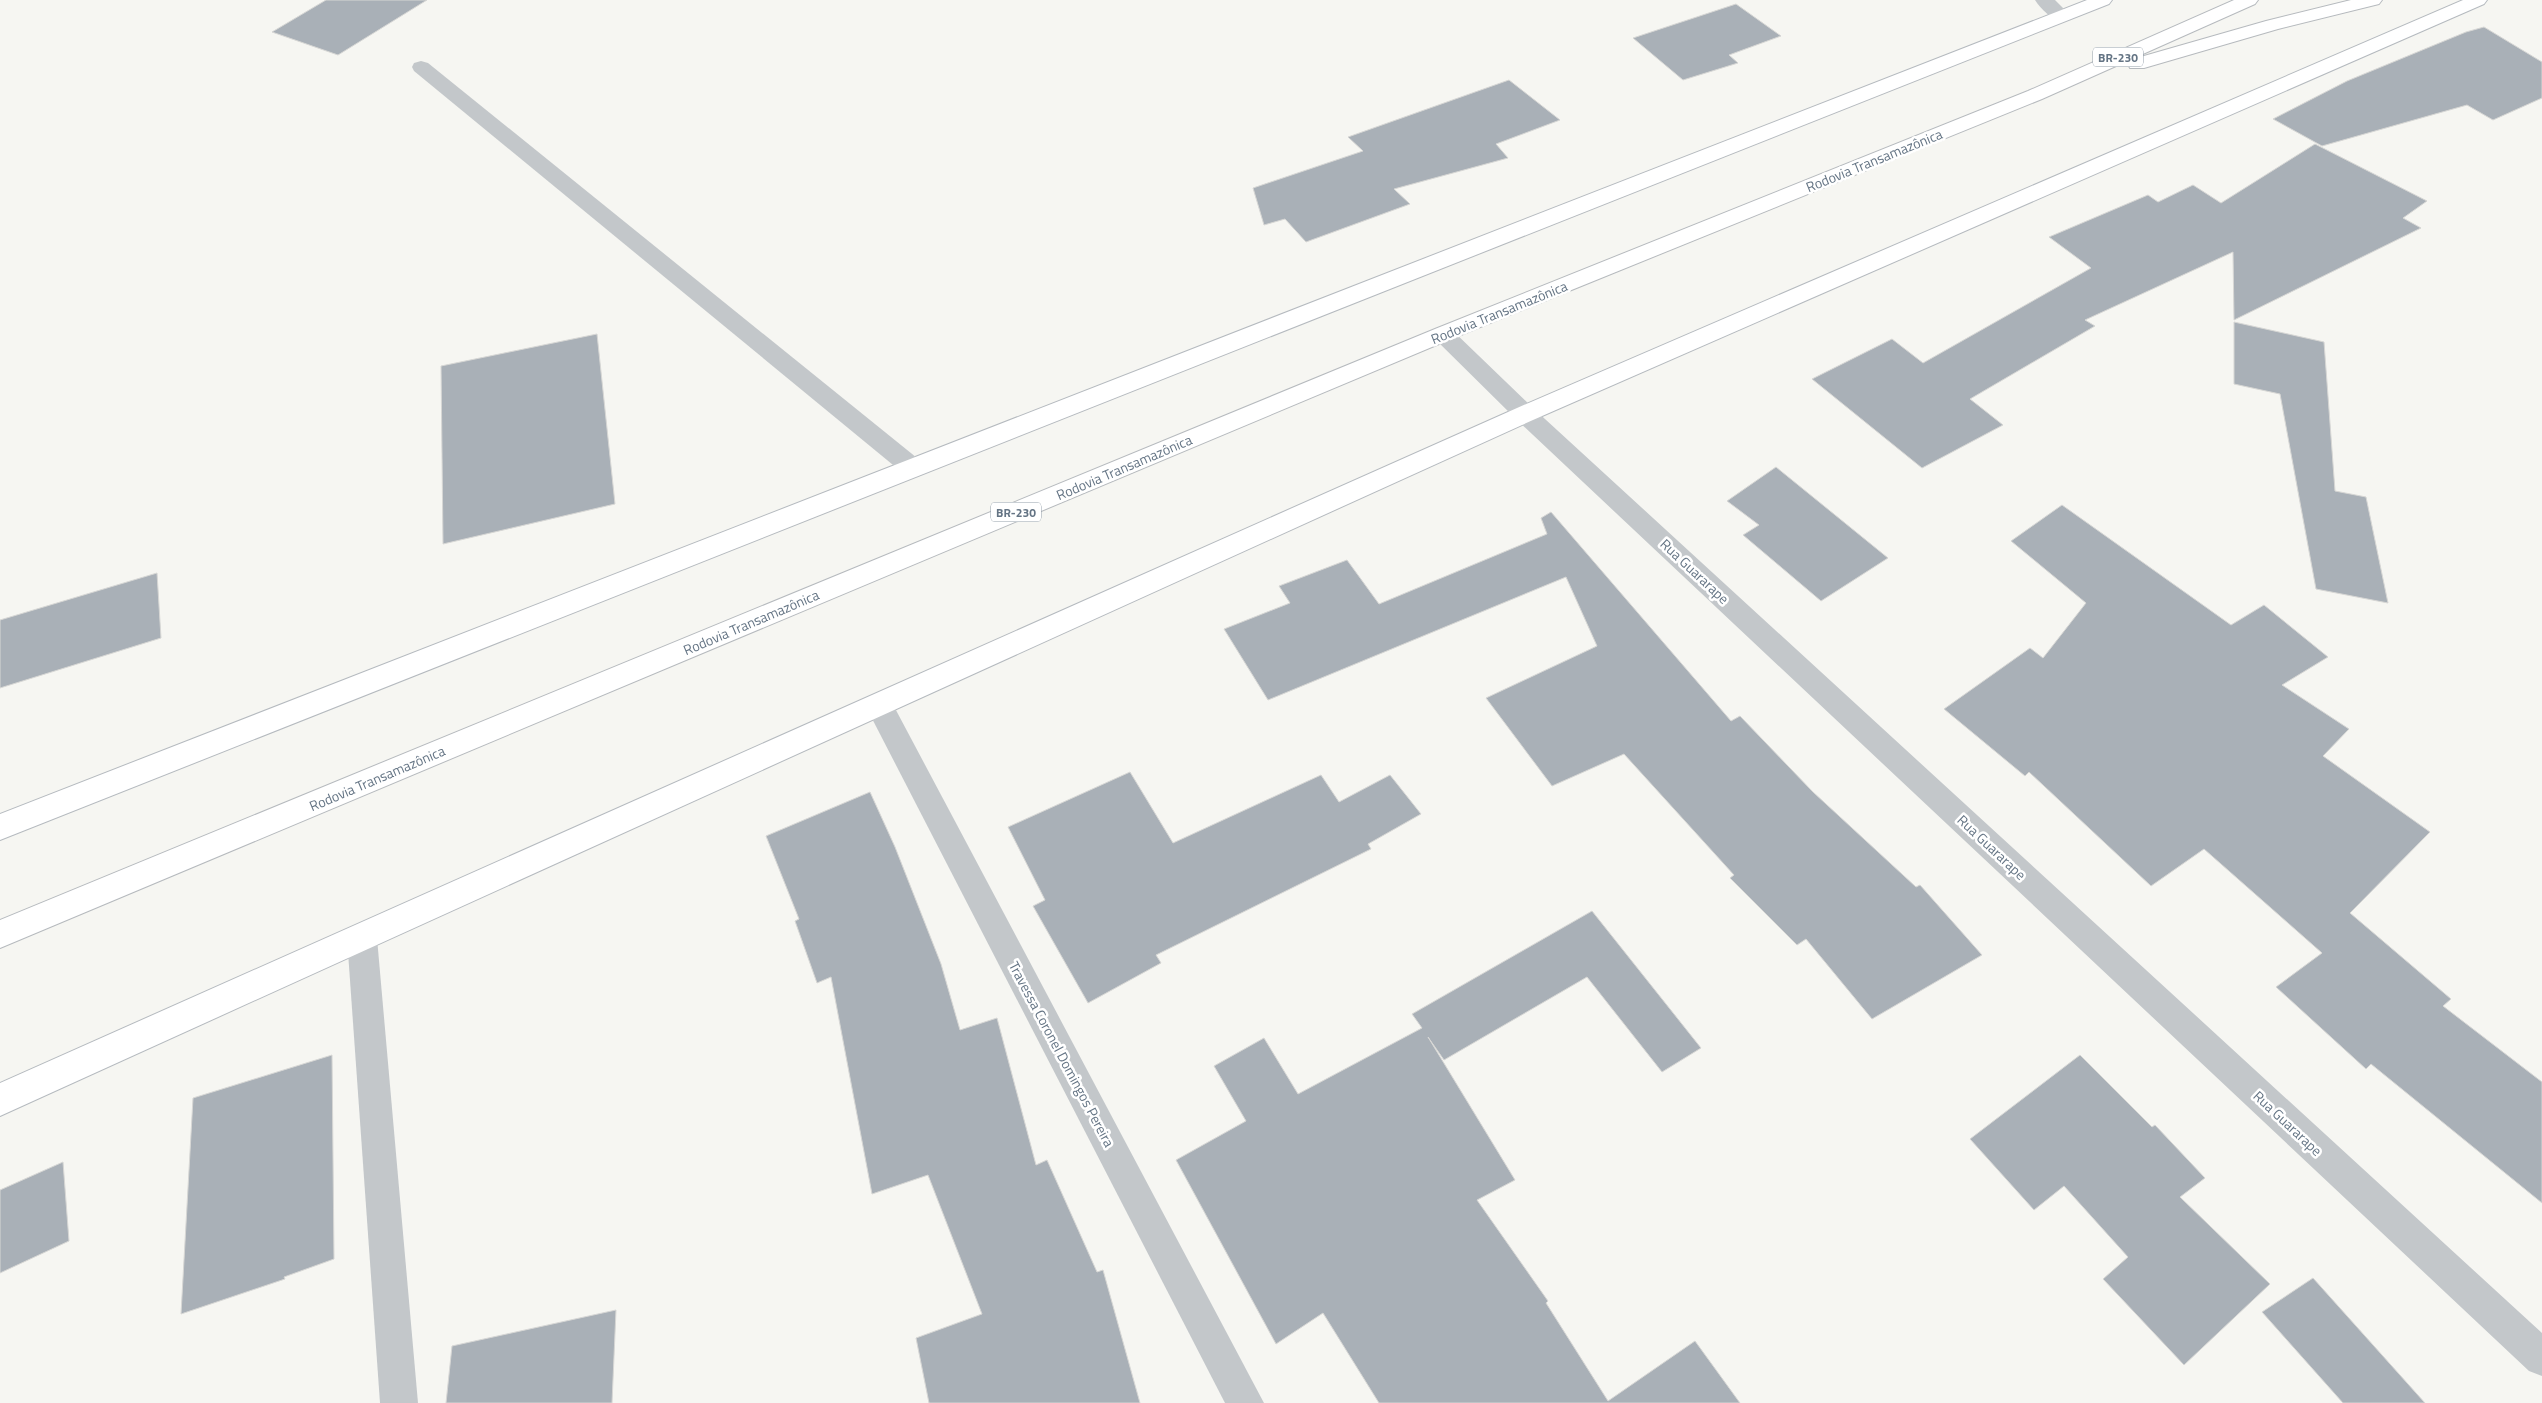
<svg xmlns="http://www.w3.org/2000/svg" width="2542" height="1403" font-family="'Titillium Web',sans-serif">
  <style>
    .building { fill: #a9b0b7; stroke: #d7d7d5 }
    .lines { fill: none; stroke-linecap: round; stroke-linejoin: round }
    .secondary-casing { stroke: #b5babf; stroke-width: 2 }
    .primary-casing { stroke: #b6babe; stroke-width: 2 }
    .lane { fill: #c3c7ca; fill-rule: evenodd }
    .street { fill: #c3c7ca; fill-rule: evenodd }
    .secondary { fill: #fff; fill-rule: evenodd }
    .primary { fill: #fff; fill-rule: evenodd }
    .labels { text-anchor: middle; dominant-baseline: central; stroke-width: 5; stroke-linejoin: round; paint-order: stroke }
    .shield { fill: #fff; stroke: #929ea9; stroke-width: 1 }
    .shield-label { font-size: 12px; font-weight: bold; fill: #647484 }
    .street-label { font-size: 14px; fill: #647484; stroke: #fff }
  </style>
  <rect width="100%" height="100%" fill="#f6f6f2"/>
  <g class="building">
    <polygon points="326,0 427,0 338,55 272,32"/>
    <polygon points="1736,4 1781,36 1729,55 1738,63 1683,80 1633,38"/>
    <polygon points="2484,27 2542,62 2542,98 2493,120 2467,105 2322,146 2273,119 2347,81 2466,32"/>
    <polygon points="1509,80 1560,120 1496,144 1508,158 1394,189 1410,204 1306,242 1285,219 1264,225 1253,188 1363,151 1348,137"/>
    <polygon points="2315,144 2427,201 2403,218 2421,228 2234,320 2233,252 2085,320 2095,326 1970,399 2003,425 1922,468 1812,379 1892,339 1923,363 2091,268 2049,237 2148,195 2158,202 2193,185 2221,203"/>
    <polygon points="2234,322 2324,342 2335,491 2366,497 2388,603 2316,589 2280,394 2234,384"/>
    <polygon points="597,334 615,504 443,544 441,366"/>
    <polygon points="1776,467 1888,558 1821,601 1743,535 1759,525 1727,501"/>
    <polygon points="2062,505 2231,625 2264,605 2328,657 2282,685 2349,729 2323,756 2430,832 2350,913 2451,999 2443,1006 2542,1082 2542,1203 2371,1064 2366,1069 2276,987 2322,953 2204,849 2151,886 2029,772 2025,776 1944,709 2030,648 2043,658 2086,603 2011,541"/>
    <polygon points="1551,512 1731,721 1740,716 1813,792 1916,887 1920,885 1982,955 1872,1019 1806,939 1797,945 1730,878 1734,875 1624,754 1552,786 1486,698 1597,646 1566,577 1268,700 1224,629 1290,603 1279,586 1347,560 1379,604 1547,534 1541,518"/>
    <polygon points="157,573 161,638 0,688 0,620"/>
    <polygon points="1130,772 1173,843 1321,775 1339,802 1390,775 1421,814 1368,844 1371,849 1156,955 1161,963 1088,1003 1033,906 1045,900 1008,827"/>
    <polygon points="870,792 895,847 941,964 960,1030 997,1018 1036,1165 1047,1160 1097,1272 1103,1270 1140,1403 929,1403 916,1338 982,1314 928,1175 872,1194 831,977 817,983 795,921 799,919 766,836"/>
    <polygon points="1592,911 1701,1048 1662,1072 1587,977 1444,1060 1428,1037 1515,1180 1477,1200 1548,1301 1546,1303 1608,1401 1695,1341 1740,1403 1379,1403 1323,1313 1276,1344 1176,1160 1246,1121 1214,1066 1264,1038 1298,1094 1422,1028 1412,1014"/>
    <polygon points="332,1055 334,1259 284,1277 285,1279 181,1314 193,1098"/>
    <polygon points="2080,1055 2152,1127 2155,1125 2205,1178 2180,1197 2270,1284 2184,1365 2103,1279 2128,1257 2064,1186 2034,1210 1970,1139"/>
    <polygon points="63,1162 69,1241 0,1273 0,1190"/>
    <polygon points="2313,1278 2425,1403 2343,1403 2262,1312"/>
    <polygon points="616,1310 612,1403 446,1403 452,1346"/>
  </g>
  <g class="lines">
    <g class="secondary-casing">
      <g id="secondary">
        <polygon points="2087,0 2112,0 2109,4 0,840 0,814"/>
        <polygon points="2463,0 2487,0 2484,4 1533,420 0,1116 0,1083 1517,408"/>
      </g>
    </g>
    <g class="primary-casing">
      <g id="primary">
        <polygon points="2234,0 2258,0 2255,4 2042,99 1451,339 0,948 0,920 1435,329 2028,91"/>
        <polygon points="2351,0 2382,0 2379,4 2278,29 2144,68 2130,68 2128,64 2130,60 2266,21"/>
      </g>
    </g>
    <polygon class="lane" points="362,924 373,928 377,938 418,1403 380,1403 347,938 351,928"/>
    <g class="street">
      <path d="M2035,0H2055L2071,16L2068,20C2055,23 2042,11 2035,0Z"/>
      <polygon points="421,61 428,63 922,462 925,468 922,474 913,477 904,474 414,71 412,67 414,63"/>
      <polygon points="1443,326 1451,329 1533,408 2542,1333 2542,1376 2529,1371 1517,420 1435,339 1432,334 1435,329"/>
      <polygon points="879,694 889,697 1264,1403 1225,1403 865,705 869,697"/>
    </g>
    <use href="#secondary" class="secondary"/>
    <use href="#primary" class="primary"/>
  </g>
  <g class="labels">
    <g class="shield">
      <rect x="2093" y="47.5" width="50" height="19" rx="4"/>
      <rect x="991" y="502.5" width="50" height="19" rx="4"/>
    </g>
    <g class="shield-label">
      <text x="2118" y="57">BR-230</text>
      <text x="1016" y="512">BR-230</text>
    </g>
    <g class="street-label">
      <text transform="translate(1874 160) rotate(-22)">Rodovia Transamazônica</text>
      <text transform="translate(1499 312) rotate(-22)">Rodovia Transamazônica</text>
      <text transform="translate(1124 467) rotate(-23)">Rodovia Transamazônica</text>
      <text transform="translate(1695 571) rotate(43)">Rua Guararape</text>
      <text transform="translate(751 622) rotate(-23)">Rodovia Transamazônica</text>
      <text transform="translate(377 778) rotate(-23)">Rodovia Transamazônica</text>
      <text transform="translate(1992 847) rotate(43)">Rua Guararape</text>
      <text transform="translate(1062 1054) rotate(62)">Travessa Coronel Domingos Pereira</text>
      <text transform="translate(2288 1123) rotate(43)">Rua Guararape</text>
    </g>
  </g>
</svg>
